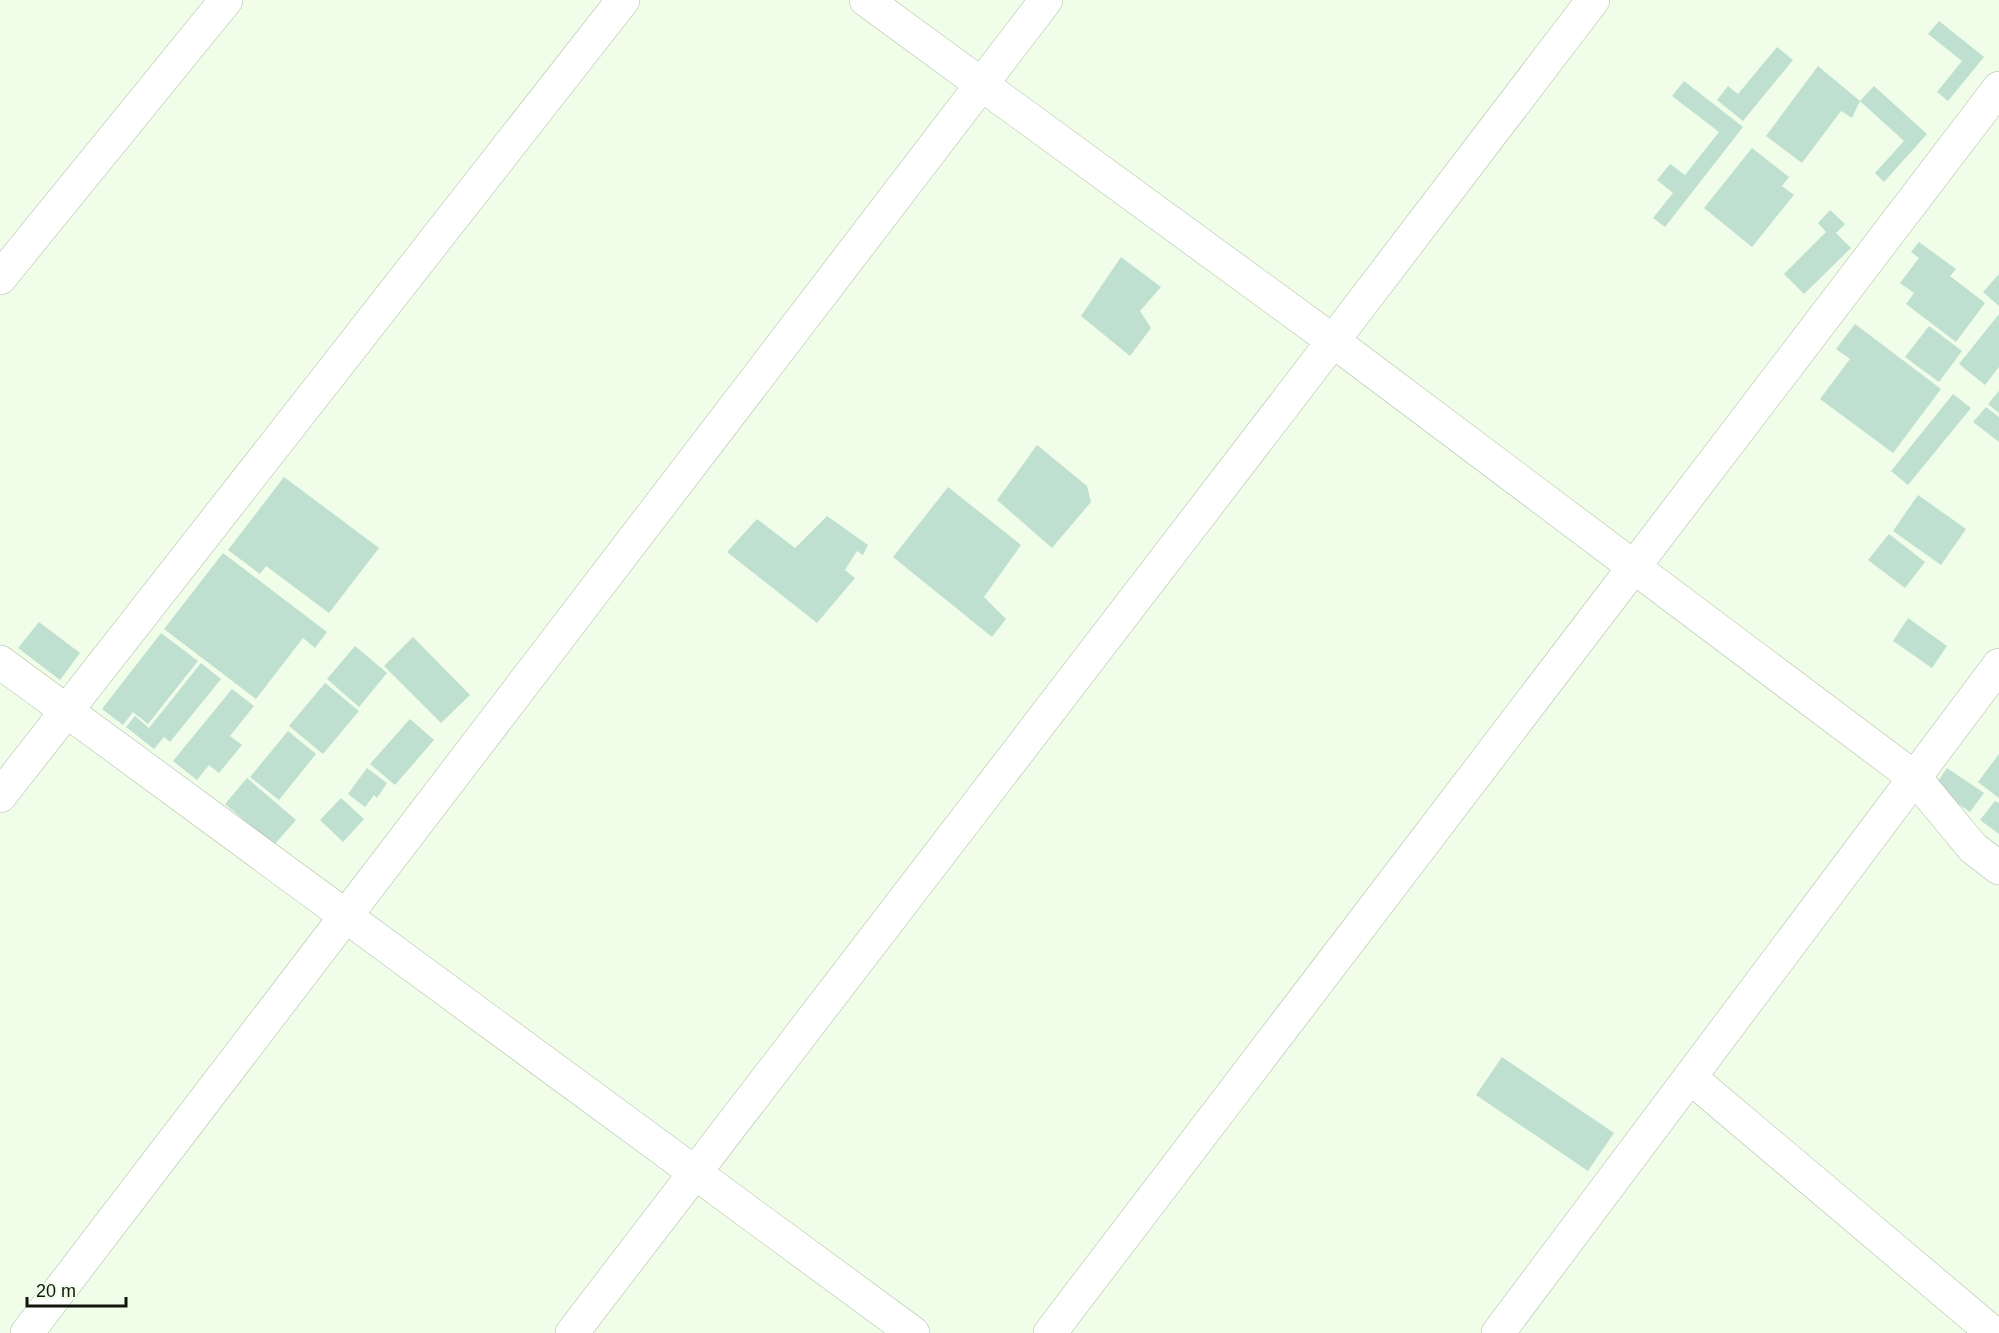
<svg xmlns="http://www.w3.org/2000/svg" width="1999" height="1333" font-family="Helvetica,sans-serif">
  <style>
    .building { fill: #bfdfd1 }
    .lines { fill: none; stroke-linecap: round; stroke-linejoin: round }
    .minor-casing { stroke: #abbba2; stroke-width: 34 }
    .minor { stroke: #fff; stroke-width: 33 }
  </style>
  <rect width="100%" height="100%" fill="#f0fee9"/>
  <g class="building">
    <polygon points="1939,21 1984,57 1948,101 1937,92 1962,61 1928,34"/>
    <polygon points="1777,47 1793,60 1743,121 1717,100 1728,86 1738,94"/>
    <polygon points="1818,66 1860,101 1852,118 1841,111 1802,163 1766,136"/>
    <polygon points="1684,81 1743,127 1665,227 1653,218 1673,193 1657,180 1670,164 1685,175 1719,132 1672,96"/>
    <polygon points="1874,86 1927,134 1884,182 1875,173 1904,141 1860,101"/>
    <polygon points="1752,148 1789,177 1782,186 1794,195 1752,247 1704,208"/>
    <polygon points="1830,210 1845,224 1836,233 1851,248 1804,294 1784,274 1826,232 1818,223"/>
    <polygon points="1919,242 1956,269 1950,276 1985,303 1956,342 1906,304 1914,293 1900,283 1919,258 1911,252"/>
    <polygon points="1121,257 1161,287 1140,311 1151,328 1130,356 1081,316"/>
    <polygon points="1999,274 1999,306 1983,292"/>
    <polygon points="1999,314 1999,367 1985,385 1959,364"/>
    <polygon points="1855,324 1941,389 1893,453 1820,399 1850,359 1836,349"/>
    <polygon points="1929,326 1962,351 1939,382 1905,357"/>
    <polygon points="1999,391 1999,413 1988,404"/>
    <polygon points="1953,394 1971,408 1908,485 1891,471"/>
    <polygon points="1986,407 1999,417 1999,442 1973,422"/>
    <polygon points="1037,445 1087,486 1091,502 1052,548 997,500"/>
    <polygon points="284,477 379,548 329,613 266,566 260,574 228,550"/>
    <polygon points="948,487 1021,545 984,597 1006,619 992,637 893,557"/>
    <polygon points="1918,495 1966,529 1941,565 1893,531"/>
    <polygon points="827,516 868,545 863,555 857,551 845,570 855,578 817,623 727,552 757,519 795,548"/>
    <polygon points="1889,534 1925,562 1905,588 1868,560"/>
    <polygon points="223,553 327,632 315,648 303,638 256,699 164,629"/>
    <polygon points="1908,618 1947,646 1932,668 1893,641"/>
    <polygon points="39,622 80,653 60,680 18,648"/>
    <polygon points="161,633 198,661 148,724 133,712 123,725 102,709"/>
    <polygon points="413,637 470,695 441,723 384,666"/>
    <polygon points="355,646 387,673 359,707 327,679"/>
    <polygon points="201,663 221,679 170,742 164,737 154,749 126,727 135,716 149,728"/>
    <polygon points="325,683 359,711 323,754 289,726"/>
    <polygon points="232,689 254,706 230,736 242,745 219,773 209,765 197,780 173,761"/>
    <polygon points="410,719 434,740 395,785 370,764"/>
    <polygon points="288,731 316,754 279,800 250,777"/>
    <polygon points="1999,754 1999,798 1978,782"/>
    <polygon points="367,768 387,783 377,798 374,795 365,807 348,794"/>
    <polygon points="1947,768 1984,793 1970,812 1934,787"/>
    <polygon points="247,778 296,820 274,845 225,804"/>
    <polygon points="341,798 364,819 343,842 320,820"/>
    <polygon points="1995,801 1999,803 1999,834 1980,820"/>
    <polygon points="1502,1057 1614,1133 1588,1171 1476,1095"/>
  </g>
  <g class="lines">
    <g class="minor-casing">
      <g id="minor">
        <polyline points="866,0 1333,341 1915,778 1973,848 1999,868"/>
        <polyline points="0,278 226,0"/>
        <polyline points="0,662 913,1333"/>
        <polyline points="0,796 623,0"/>
        <polyline points="1691,1078 1993,1333"/>
        <polyline points="27,1333 1046,0"/>
        <polyline points="572,1333 1333,341 1593,0"/>
        <polyline points="1050,1333 1999,88"/>
        <polyline points="1498,1333 1999,665"/>
      </g>
    </g>
    <use href="#minor" class="minor"/>
  </g>
  <path d="M27 1297v9h99v-9" fill="none" stroke="#11170d" stroke-width="3"/>
  <text x="36" y="1297" font-size="18" fill="#11170d" stroke="#f0fee9" stroke-width="4.5" paint-order="stroke">20 m</text>
</svg>
